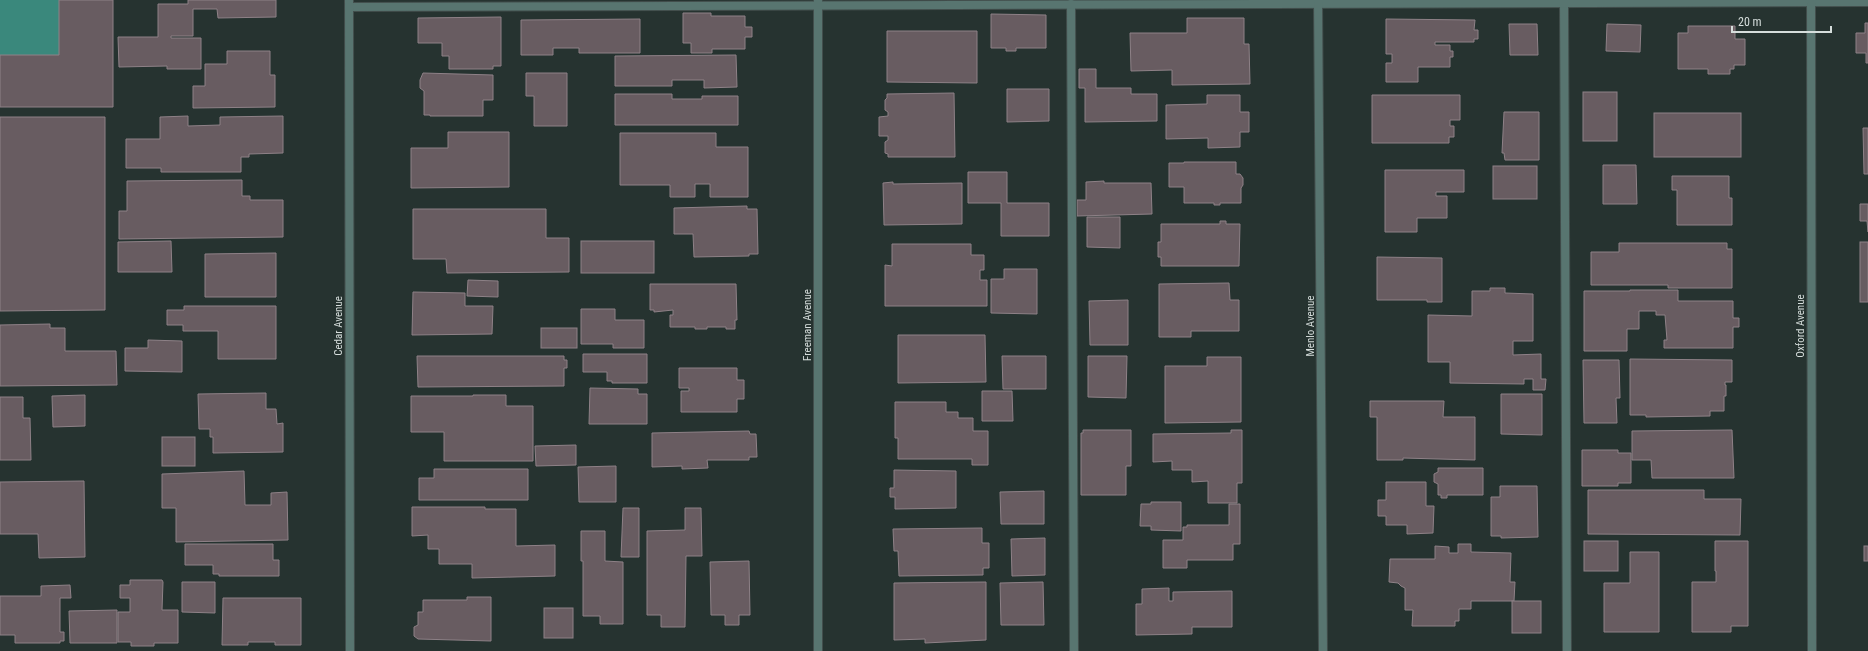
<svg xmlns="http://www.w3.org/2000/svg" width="1868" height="651" font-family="'Roboto Condensed',sans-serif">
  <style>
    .water { fill: #3a887c }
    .building { fill: #685c61; stroke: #8e8187 }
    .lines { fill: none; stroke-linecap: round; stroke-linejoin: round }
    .lane-casing { stroke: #424e4c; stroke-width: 10 }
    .street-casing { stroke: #424e4c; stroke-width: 10 }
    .lane { stroke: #587570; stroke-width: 8 }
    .street { stroke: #587570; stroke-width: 8 }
    .labels { text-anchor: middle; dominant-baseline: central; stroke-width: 3; stroke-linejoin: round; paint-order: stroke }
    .street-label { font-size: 11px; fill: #d6dedc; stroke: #263330 }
  </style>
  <rect width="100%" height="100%" fill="#263330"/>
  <rect class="water" x="0" y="0" width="59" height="55"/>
  <g class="building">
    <polygon points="59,0 113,0 113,107 0,107 0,55 59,55"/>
    <polygon points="188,0 276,0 276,17 218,18 217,9 193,9 193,36 171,36 171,38 201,38 201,69 167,69 167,66 119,67 118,37 158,37 158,4 188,4"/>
    <polygon points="683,13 711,13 711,16 745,16 745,27 752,27 752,37 745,37 745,49 712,49 712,53 691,53 691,43 683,43"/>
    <polygon points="991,14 1046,15 1046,48 1016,48 1016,51 1006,51 1006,48 991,48"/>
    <polygon points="501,17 501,66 493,66 493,69 449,69 449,56 442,56 442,43 418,43 418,18"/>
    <polygon points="1187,18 1244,18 1244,44 1249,44 1250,84 1172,85 1172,70 1131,71 1130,33 1187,33"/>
    <polygon points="640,19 640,53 579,53 579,48 553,48 553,55 521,55 521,20"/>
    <polygon points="1386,19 1475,20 1474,30 1478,30 1478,39 1474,39 1474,42 1435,42 1435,45 1450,45 1450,51 1453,51 1453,57 1450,57 1450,67 1418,67 1418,82 1386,82 1386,63 1392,63 1392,54 1386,54"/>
    <polygon points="1865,23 1868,23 1868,63 1866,63 1866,53 1856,53 1856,33 1865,33"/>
    <polygon points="1509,24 1537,24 1538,55 1510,55"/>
    <polygon points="1607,24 1641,25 1640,52 1606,51"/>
    <polygon points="1688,26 1735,26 1735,39 1745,39 1745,65 1734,65 1734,69 1730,69 1730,74 1708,74 1708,69 1678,69 1678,33 1688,33"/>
    <polygon points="887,31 977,31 977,83 887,82"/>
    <polygon points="227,51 270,51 270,75 275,75 275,107 193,108 193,86 205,86 205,64 227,64"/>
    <polygon points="736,55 737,87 704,88 704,80 672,80 672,86 615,86 615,56"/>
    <polygon points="1079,69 1096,69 1096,88 1131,88 1131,94 1157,94 1157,121 1085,122 1085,88 1079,88"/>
    <polygon points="423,73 493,75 493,100 483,100 483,116 430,116 430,115 424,115 424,91 420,88 420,80"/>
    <polygon points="526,73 567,73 567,126 534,126 534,96 526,96"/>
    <polygon points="1007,89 1049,89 1049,121 1007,122"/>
    <rect x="1583" y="92" width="34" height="49"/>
    <polygon points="954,93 955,157 888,157 888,154 885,153 885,142 888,140 888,136 879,136 879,117 888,116 888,112 885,110 885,100 887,98 887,94"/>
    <polygon points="615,94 672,94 672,99 702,99 702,96 738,96 738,125 615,125"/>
    <polygon points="1207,95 1240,95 1240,112 1249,112 1249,132 1240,132 1240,147 1208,148 1208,138 1166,139 1166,105 1207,104"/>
    <polygon points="1372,95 1460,95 1460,120 1450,120 1450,126 1454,126 1454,137 1449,137 1449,143 1372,143"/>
    <polygon points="1504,112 1539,112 1539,160 1505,160 1504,153 1502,153"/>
    <rect x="1654" y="113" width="87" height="44"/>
    <polygon points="188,116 188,126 220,125 220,117 283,116 283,153 249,154 249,157 241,157 241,172 161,172 161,168 126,168 126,139 160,139 160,117"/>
    <polygon points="0,117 105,117 105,310 0,311"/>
    <polygon points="1863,128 1868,128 1868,174 1864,174"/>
    <polygon points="448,132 509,132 509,187 411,188 411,148 448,148"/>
    <polygon points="620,133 716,133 716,147 748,147 748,197 710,197 710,184 695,184 695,197 670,197 670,185 620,185"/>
    <polygon points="1184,162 1236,162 1236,174 1240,174 1243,178 1243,185 1241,188 1241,203 1220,203 1220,205 1214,205 1214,203 1184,203 1184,187 1169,187 1169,163 1184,163"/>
    <polygon points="1603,165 1636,165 1637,204 1603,204"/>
    <rect x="1493" y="166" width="44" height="33"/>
    <polygon points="1385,170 1464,170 1464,192 1436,192 1436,196 1447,196 1447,218 1417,218 1417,232 1385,232"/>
    <polygon points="968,172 1007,172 1007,203 1049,203 1049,236 1001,236 1001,203 968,203"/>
    <polygon points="1672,176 1729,176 1729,198 1732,198 1732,225 1677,225 1677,190 1672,190"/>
    <polygon points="242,180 242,196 250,196 250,200 283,200 283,237 119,239 119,211 127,211 127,181"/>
    <polygon points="1104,181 1104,183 1151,183 1152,214 1077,216 1077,200 1086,200 1086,182"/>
    <polygon points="893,182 893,184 962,183 962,224 884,225 883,183"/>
    <polygon points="1860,204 1868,204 1868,232 1867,221 1860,221"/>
    <polygon points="747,206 747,209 757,209 758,254 749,254 749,256 694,257 693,234 674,234 674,208"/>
    <polygon points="413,209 546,209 546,238 569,238 569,272 447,273 446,259 413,259"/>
    <polygon points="1087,217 1120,217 1120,248 1087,247"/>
    <polygon points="1220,221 1226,221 1226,224 1240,224 1239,266 1161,266 1161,257 1158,257 1158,242 1161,242 1161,224 1220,224"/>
    <polygon points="171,241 172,272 118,272 118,242"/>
    <rect x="581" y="241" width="73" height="32"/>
    <rect x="1860" y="242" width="8" height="60"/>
    <polygon points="1619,243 1727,243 1727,249 1732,249 1732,288 1668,288 1668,285 1591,285 1591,252 1619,252"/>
    <polygon points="892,244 971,244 971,255 984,255 984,270 980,270 980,280 987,280 987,306 885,306 885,265 892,266"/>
    <polygon points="276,253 276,297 205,297 205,254"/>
    <polygon points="1377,257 1442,258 1442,302 1427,302 1427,300 1377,300"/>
    <polygon points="1004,269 1037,269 1037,314 991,313 991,279 1004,279"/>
    <polygon points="468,280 498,281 498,297 467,296"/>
    <polygon points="1229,283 1230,300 1239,300 1239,331 1191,331 1191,337 1159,337 1159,284"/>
    <polygon points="650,284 736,284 737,320 735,320 735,329 726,329 726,327 707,327 707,329 695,329 695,327 670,327 670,315 673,315 673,310 654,312 654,310 650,310"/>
    <polygon points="1490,288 1505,288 1505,293 1533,294 1533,341 1513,341 1513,355 1541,354 1541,379 1546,379 1545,390 1533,390 1533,379 1524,379 1524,384 1450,383 1450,362 1428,362 1428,315 1472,316 1472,291 1490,291"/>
    <polygon points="1630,290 1678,290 1678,301 1733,301 1733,318 1739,318 1739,327 1733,327 1733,348 1664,348 1664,340 1667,340 1665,315 1656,315 1656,311 1639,311 1639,329 1627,329 1627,351 1584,351 1584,291 1630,291"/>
    <polygon points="413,292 465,293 465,306 493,306 492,334 412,335"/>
    <polygon points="1128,300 1128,345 1090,345 1089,301"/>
    <polygon points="184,306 276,306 276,359 218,359 218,331 183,331 183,325 167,325 167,310 184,310"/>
    <polygon points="581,309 615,309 615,320 644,320 644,348 613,348 613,344 581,344"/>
    <polygon points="50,324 50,328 65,328 65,351 116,351 117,385 0,386 0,325"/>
    <rect x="541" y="328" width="36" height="20"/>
    <polygon points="898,335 985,335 986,382 898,383"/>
    <polygon points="148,340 182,341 182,372 125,371 125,348 148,348"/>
    <polygon points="583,354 647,354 647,383 612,383 612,381 607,381 607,372 583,372"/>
    <polygon points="417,356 564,356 564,360 567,360 567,368 564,368 564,386 418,387"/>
    <polygon points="1002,356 1046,356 1046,389 1003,389"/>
    <polygon points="1088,356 1127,356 1126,398 1088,397"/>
    <polygon points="1207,357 1241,357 1241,422 1165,423 1165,366 1207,366"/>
    <polygon points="1630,359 1732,360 1732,382 1725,382 1725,385 1726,385 1726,396 1724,396 1724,411 1710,411 1710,416 1646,417 1646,415 1630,415"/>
    <polygon points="1583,360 1619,360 1620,398 1616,398 1617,423 1584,423"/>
    <polygon points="679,368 737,368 737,380 744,380 744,399 737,399 737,412 681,412 681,391 689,391 689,388 679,388"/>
    <polygon points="590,388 638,389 638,394 647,394 647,424 589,424"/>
    <polygon points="982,391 1012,391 1013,421 982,421"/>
    <polygon points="266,393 266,409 276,409 277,424 283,423 283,452 213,453 213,437 210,437 210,429 199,429 198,394"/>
    <polygon points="1501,394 1542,394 1542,435 1501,434"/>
    <polygon points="85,395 85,426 53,427 52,396"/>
    <polygon points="473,395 506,395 506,406 533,406 533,461 444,461 444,432 411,432 411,396 473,396"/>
    <polygon points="0,397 23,397 23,418 30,418 31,460 0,460"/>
    <polygon points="1370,401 1444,401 1443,417 1475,417 1475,460 1403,458 1403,460 1377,460 1377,417 1370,417"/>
    <polygon points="895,402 946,402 946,412 958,412 958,418 973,418 973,431 988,431 988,465 972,465 972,459 898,459 898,438 895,438"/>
    <polygon points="1083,430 1131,430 1131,466 1126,466 1126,495 1081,495 1081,433 1083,433"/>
    <polygon points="1231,430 1242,430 1242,483 1237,483 1237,503 1208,503 1208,481 1192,482 1192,470 1172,470 1172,461 1153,462 1153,434 1231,433"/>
    <polygon points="1732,430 1734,478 1652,478 1651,460 1632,460 1632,431"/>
    <polygon points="749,431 750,434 756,434 757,457 749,457 749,460 707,460 708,468 682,469 682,466 652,467 652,433"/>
    <rect x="162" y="437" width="33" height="29"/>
    <polygon points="576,445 576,465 536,466 535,446"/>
    <polygon points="1582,450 1618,450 1618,453 1631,453 1631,483 1618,483 1618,486 1582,486"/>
    <polygon points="616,466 616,502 579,502 578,467"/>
    <polygon points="1438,468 1483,468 1483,495 1447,495 1447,498 1441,498 1441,495 1438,495 1438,484 1434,482 1434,474 1438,472"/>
    <polygon points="434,469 528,469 528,500 419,500 419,478 434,478"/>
    <polygon points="894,470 956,471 956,508 895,509 895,497 890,497 890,488 894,488"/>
    <polygon points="244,471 245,505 271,505 271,493 287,492 288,540 176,542 176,508 162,508 162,474"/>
    <polygon points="84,481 85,557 39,558 38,534 0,534 0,482"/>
    <polygon points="1386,482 1426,482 1426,506 1434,506 1433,533 1407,534 1407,525 1386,525 1386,516 1378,516 1378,500 1386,500"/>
    <polygon points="1500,486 1537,486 1538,537 1501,538 1501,536 1491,536 1491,497 1500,497"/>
    <polygon points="1588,490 1704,490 1704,499 1741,499 1740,535 1588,534"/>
    <polygon points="1044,491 1044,524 1001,524 1000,492"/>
    <polygon points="1151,502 1181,502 1181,531 1151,530 1151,526 1140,526 1141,504 1151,504"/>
    <polygon points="1229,504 1240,504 1240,544 1233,544 1233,560 1187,560 1187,568 1163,568 1163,540 1183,540 1183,527 1187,527 1187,525 1229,525"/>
    <polygon points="412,507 485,507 485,509 516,509 516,546 555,545 555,576 472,578 472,564 439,564 439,549 428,549 428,535 412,536"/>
    <polygon points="623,508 639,508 639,557 621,557"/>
    <polygon points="685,508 701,508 702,556 686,556 685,627 661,627 661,615 647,615 647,531 685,530"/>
    <polygon points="982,528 982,543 989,543 989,568 983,568 983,575 899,576 898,551 894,551 893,529"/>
    <polygon points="581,531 605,531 605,561 623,562 623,624 600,624 600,616 583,616 583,561 581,561"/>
    <polygon points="1045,538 1045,575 1012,576 1011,539"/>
    <rect x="1584" y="541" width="34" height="30"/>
    <polygon points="1715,541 1748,541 1748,626 1731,626 1731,632 1692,632 1692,582 1716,582 1716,571 1715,571"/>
    <polygon points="185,544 273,544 273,560 279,560 279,576 219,576 219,574 213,574 213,565 185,565"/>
    <polygon points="1458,544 1471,544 1471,552 1511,553 1510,582 1515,582 1514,601 1471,601 1471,609 1459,609 1459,621 1455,621 1455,626 1412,626 1413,610 1405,610 1405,588 1401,586 1398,583 1389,582 1390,559 1435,559 1435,546 1449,547 1449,553 1458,553"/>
    <rect x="1864" y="546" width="4" height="15"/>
    <polygon points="1630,552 1659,552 1659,632 1604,632 1604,583 1630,583"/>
    <polygon points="749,561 750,615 739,615 739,625 725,625 725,615 711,615 710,562"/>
    <polygon points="130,580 162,580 163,582 162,610 178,610 178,643 154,643 154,646 131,646 131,642 118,642 118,612 130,612 130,598 120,598 120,585 130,585"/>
    <polygon points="182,582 215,582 215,613 182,612"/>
    <polygon points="986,582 986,640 925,643 925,639 894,640 894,583"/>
    <polygon points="1043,582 1044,625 1001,625 1000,583"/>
    <polygon points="70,585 71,598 60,598 60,632 64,632 64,641 60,641 60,643 15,643 15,635 0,635 0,596 41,596 41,586"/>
    <polygon points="1169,588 1169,601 1173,601 1173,592 1232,591 1232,627 1192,627 1192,634 1136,635 1136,604 1142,604 1142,589"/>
    <polygon points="467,597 491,597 491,641 418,639 414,636 414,627 418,625 418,612 423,612 423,600 467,600"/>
    <polygon points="223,598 301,598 301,645 275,645 275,642 248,642 248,645 222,645"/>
    <rect x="1512" y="601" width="29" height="32"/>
    <rect x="544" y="608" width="29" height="30"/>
    <polygon points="117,610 117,643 70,643 69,611"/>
  </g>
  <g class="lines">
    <g class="lane-casing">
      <g id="lane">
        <polyline points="1564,3 1567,651"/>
        <polyline points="1071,4 1074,651"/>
        <polyline points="349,7 1868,2"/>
      </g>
    </g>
    <g class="street-casing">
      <g id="street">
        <polyline points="349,0 350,651"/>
        <polyline points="1318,0 1323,651"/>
        <polyline points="1811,0 1812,651"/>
        <polyline points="818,651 818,0"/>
      </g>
    </g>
    <use href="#lane" class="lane"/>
    <use href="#street" class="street"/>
  </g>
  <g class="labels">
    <g class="street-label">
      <text transform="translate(807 325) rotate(-90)">Freeman Avenue</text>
      <text transform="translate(338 326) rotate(-90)">Cedar Avenue</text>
      <text transform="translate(1310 326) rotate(-90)">Menlo Avenue</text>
      <text transform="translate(1800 326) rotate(-90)">Oxford Avenue</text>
    </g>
  </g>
  <path d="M1732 26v6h99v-6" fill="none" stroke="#d6dedc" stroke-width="2"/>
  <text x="1738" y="26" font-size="12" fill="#d6dedc" stroke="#263330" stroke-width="3" paint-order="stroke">20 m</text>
</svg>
